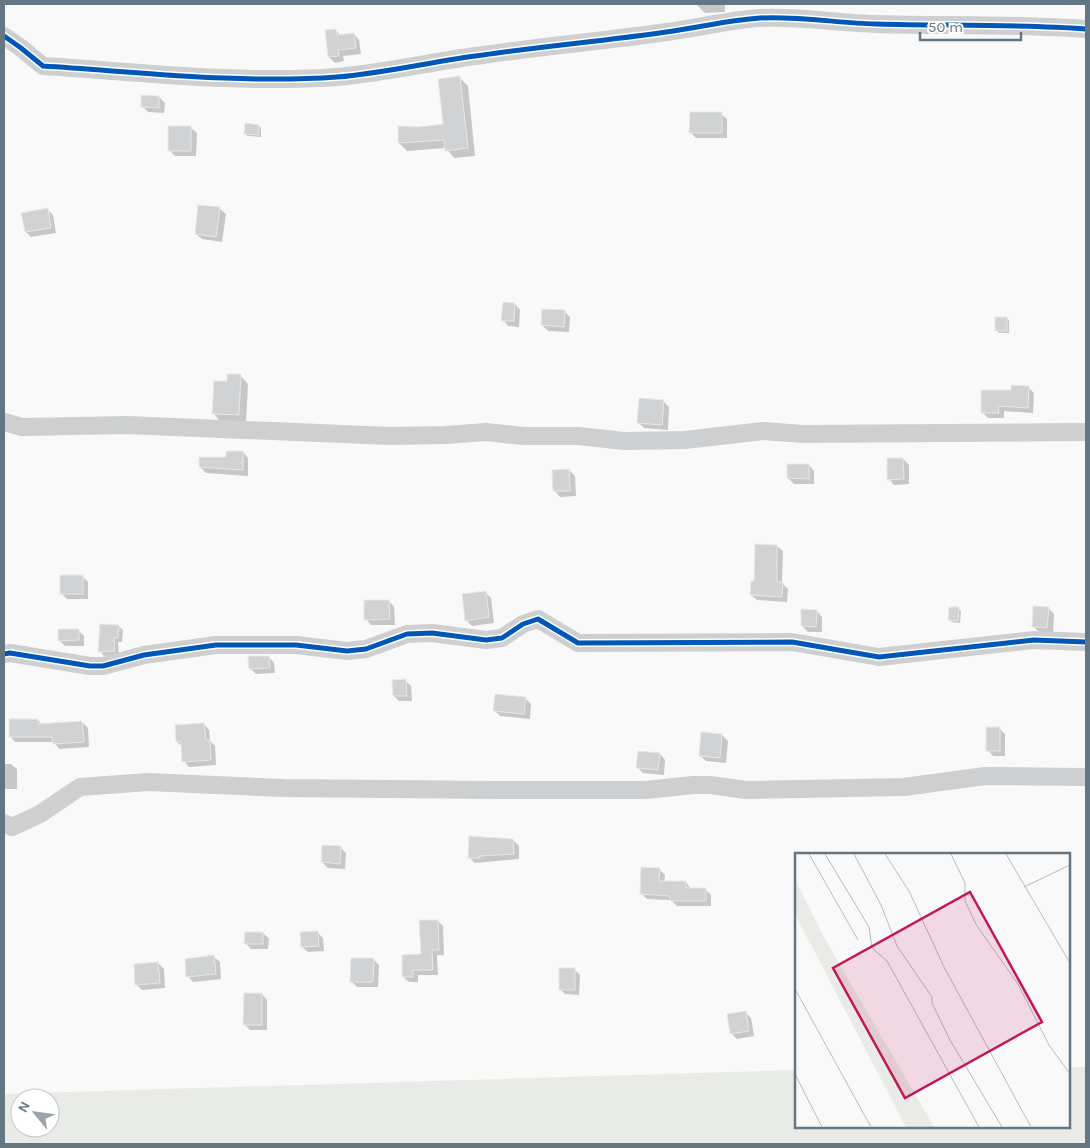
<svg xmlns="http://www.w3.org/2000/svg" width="1090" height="1148" font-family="Karla,sans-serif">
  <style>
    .green { fill: #e8ebe6; fill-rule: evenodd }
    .shadow { fill: #0003 }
    .building { fill: #d0d2d3; stroke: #e8e8e8 }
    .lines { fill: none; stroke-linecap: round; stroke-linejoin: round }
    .minor { stroke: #cecfd0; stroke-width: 18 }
    .cycleway-casing { stroke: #fff; stroke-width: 8 }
    .cycleway { stroke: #0057b8; stroke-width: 5 }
    .inset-road { fill: none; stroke: #b5bdc3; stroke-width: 1 }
    .view { fill: #c2185b; fill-opacity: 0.15; stroke: #c2185b; stroke-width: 2.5 }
    .inset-edge { fill: none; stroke: #657683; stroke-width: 2.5 }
  </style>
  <rect width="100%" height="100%" fill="#f9f9f9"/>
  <path class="green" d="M1069,1067H1086V1144H4V1094L796,1070V1127H1069ZM20,1098H50V1128H20Z"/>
  <g class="shadow">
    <polygon points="696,4 725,4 725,12 705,13"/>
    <polygon points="336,30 341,36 354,34 359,40 361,54 343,56 344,61 335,63 329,57"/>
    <polygon points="460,78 468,86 475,156 454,158 446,148 407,151 399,143 419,128 444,125"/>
    <polygon points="159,97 165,103 164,113 148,112 142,106"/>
    <polygon points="721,114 727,119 727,138 696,138 691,133"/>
    <polygon points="259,126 261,128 261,137 248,136 245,134"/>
    <polygon points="191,128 197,133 196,156 175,156 169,150"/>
    <polygon points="200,206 220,209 226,214 222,242 202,239 196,234"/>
    <polygon points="48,210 53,215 56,233 31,237 26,232"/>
    <polygon points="515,304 520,310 519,327 508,326 503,320"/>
    <polygon points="564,311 570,317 569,332 548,331 542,325"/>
    <polygon points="1006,318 1009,320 1009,333 999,333 997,331"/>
    <polygon points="240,375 248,384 246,423 221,422 213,413"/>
    <polygon points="1028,387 1034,393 1033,413 1004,411 1004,418 988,418 982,412 1012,391"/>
    <polygon points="663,401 669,407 668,430 644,428 639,423"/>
    <polygon points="1085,404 1086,404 1086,420 1086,419"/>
    <polygon points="243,452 248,458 248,476 206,473 200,467"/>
    <polygon points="903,459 909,465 909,484 894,485 889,479"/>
    <polygon points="809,465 814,471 814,484 794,484 788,478"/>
    <polygon points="569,470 575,476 576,496 560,497 555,491"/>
    <polygon points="777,546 783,551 782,583 788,589 787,602 757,600 751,595 755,582"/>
    <polygon points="82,576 88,582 88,599 67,599 61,593"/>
    <polygon points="485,592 491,598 494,623 472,626 466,620"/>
    <polygon points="389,601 394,607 395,625 371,625 366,619"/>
    <polygon points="958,608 961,611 960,623 952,622 949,620"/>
    <polygon points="1048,608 1054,614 1053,633 1039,632 1033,626"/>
    <polygon points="817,611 822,617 822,632 808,632 802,626"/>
    <polygon points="118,626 123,630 122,642 118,642 119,655 104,656 100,651"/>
    <polygon points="78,630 84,636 84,646 65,646 59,640"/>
    <polygon points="269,657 274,663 275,673 256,674 250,668"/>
    <polygon points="406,681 411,686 412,701 399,701 394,696"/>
    <polygon points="525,698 531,704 530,719 500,716 495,711"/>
    <polygon points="38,720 42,725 82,722 88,728 89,747 59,749 54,742 15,742 10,736"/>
    <polygon points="204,724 209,730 210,741 215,746 216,765 189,767 184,761 183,747 177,742"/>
    <polygon points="999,728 1005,734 1005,756 993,756 988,750"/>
    <polygon points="722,735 728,741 726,763 706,761 700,756"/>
    <polygon points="660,754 665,760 664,775 643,773 638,768"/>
    <polygon points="4,764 11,764 17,769 17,789 4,789"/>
    <polygon points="513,840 519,846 519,859 475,863 469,857"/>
    <polygon points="340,847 346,853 345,869 328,868 322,862"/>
    <polygon points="659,869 665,875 664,883 686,882 691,889 705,889 711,895 711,906 677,906 671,900 647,899 641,893"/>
    <polygon points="438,921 443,926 444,955 437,955 438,975 418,975 418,982 409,982 403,977 422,955"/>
    <polygon points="317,932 323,938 324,951 308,952 302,947"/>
    <polygon points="263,933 269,939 268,949 251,949 246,944"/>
    <polygon points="214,957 220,962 221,979 193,982 188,976"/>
    <polygon points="373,959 379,965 378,987 357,987 351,981"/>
    <polygon points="158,963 164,969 165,988 142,990 136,984"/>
    <polygon points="575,970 580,975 579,995 565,994 560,989"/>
    <polygon points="262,994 267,1000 267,1030 250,1030 245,1025"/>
    <polygon points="745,1012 751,1018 754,1036 737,1039 731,1033"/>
  </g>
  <g class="building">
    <polygon points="336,29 337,35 354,33 356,48 338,50 339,56 328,57 325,30"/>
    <polygon points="460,76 468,148 445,151 444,140 398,143 398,126 419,127 443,124 438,79"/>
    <polygon points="141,95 159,96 159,108 141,107"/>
    <polygon points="690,112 722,112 722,133 689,133"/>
    <polygon points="245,123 259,125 259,135 244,134"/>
    <rect x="168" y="126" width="23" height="25"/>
    <polygon points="198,205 220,207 216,237 195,234"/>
    <polygon points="48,208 51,228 25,232 21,213"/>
    <polygon points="503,302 515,303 514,321 501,321"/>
    <polygon points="542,309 565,310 564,327 541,325"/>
    <rect x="995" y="317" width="12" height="14"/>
    <polygon points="227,374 241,374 239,415 212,414 214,381 227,381"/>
    <polygon points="1011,385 1029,386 1028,408 998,406 999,413 981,413 981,390 1011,390"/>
    <polygon points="639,398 664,400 662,425 637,423"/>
    <polygon points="226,451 243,451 243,470 199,467 199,457 226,457"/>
    <polygon points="887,458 903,458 904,479 887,480"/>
    <polygon points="787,464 809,464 809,479 787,478"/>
    <polygon points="569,469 570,491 553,491 552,470"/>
    <polygon points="755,544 777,545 777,582 783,582 782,597 750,595 751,581 754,581"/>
    <rect x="60" y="575" width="23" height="19"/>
    <polygon points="486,591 489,617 465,621 462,594"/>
    <polygon points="364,600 389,600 390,619 364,620"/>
    <polygon points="1033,606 1049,607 1047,628 1032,627"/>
    <polygon points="949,607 959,607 958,621 948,620"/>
    <polygon points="801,609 817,610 816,627 801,626"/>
    <polygon points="100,624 119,625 118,638 114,638 115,651 98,652"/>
    <polygon points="58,629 79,629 79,640 58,641"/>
    <polygon points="248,656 269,656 270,668 249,669"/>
    <polygon points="406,679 407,696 393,696 392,680"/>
    <polygon points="495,694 526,697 524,714 493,711"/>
    <polygon points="9,719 38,719 38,724 82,721 84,742 53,744 52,737 9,737"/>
    <polygon points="204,723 206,740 210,740 211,760 182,762 181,741 176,742 175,725"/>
    <rect x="986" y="727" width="14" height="24"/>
    <polygon points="701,732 722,734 720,758 699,756"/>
    <polygon points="638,751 660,753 658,770 636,768"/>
    <polygon points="469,836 513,839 514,854 480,856 480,858 468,858"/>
    <polygon points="322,845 341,846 340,864 321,862"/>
    <polygon points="641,867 660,868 659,881 686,881 686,888 706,888 706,901 670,901 670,896 640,894"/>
    <polygon points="419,920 438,920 439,950 432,950 433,970 413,970 413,977 402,977 402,955 421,954"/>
    <polygon points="318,931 319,946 301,947 300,932"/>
    <polygon points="245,932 263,932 263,944 244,944"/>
    <polygon points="214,955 216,974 186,977 185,959"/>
    <polygon points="351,958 374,958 373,982 350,982"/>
    <polygon points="158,962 160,983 135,985 134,964"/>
    <rect x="559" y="968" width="16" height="22"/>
    <polygon points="244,993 262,993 262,1025 243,1025"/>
    <polygon points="746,1011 749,1031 730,1034 727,1014"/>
  </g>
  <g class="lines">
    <g class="minor">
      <path d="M4,36L21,48L43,66C140,72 240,84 337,77C386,73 434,61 483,55C544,46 605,41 666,32C698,28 728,20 760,18C799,16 837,23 876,24C946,26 1016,24 1086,29"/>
      <polyline points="4,422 22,427 127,425 390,436 445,435 486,432 523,436 579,436 624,441 685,440 763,431 803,434 1086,432"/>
      <polyline points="4,654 10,653 90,666 103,666 144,655 216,645 296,645 347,651 366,649 407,634 432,633 486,640 502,638 523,624 538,619 578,643 792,642 879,657 1034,640 1086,642"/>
      <polyline points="4,823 12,827 40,814 80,787 148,782 283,788 493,790 646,790 693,785 710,785 746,790 904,787 985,776 1086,777"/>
    </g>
    <g class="cycleway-casing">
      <g id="cycleway">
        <path d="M4,36L21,48L43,66C140,72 240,84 337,77C386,73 434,61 483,55C544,46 605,41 666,32C698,28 728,20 760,18C799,16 837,23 876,24C946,26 1016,24 1086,29"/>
        <polyline points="4,654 10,653 90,666 103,666 144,655 216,645 296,645 347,651 366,649 407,634 432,633 486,640 502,638 523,624 538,619 578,643 792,642 879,657 1034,640 1086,642"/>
      </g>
    </g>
    <use href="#cycleway" class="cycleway"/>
  </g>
  <g transform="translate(795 853)">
    <rect width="275" height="275" fill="#f9f9f9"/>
    <path d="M0,26L30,86L139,274H111L0,61Z" fill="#e8ebe6"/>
    <path class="inset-road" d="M14,1L63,87M30,1L74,74L77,95L92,108L184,274M59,1L86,52L102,93L137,144V150L155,187L207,274M90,1L114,38L149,114L236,274M156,1L170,30V48L182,73L223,131L254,192L275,221M211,1L275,110M229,34L275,12M0,136L76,274M0,221L27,274"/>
    <path class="view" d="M175,39L247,169L110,245L38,115Z"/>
    <rect width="275" height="275" class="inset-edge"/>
  </g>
  <rect width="1090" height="1148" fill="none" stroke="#657683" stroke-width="10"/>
  <g transform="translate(35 1113) rotate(299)"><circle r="24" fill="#ffffff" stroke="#c1c8cd"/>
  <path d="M0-4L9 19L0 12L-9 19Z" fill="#99a4ac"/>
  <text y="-8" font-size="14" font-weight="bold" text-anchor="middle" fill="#657683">N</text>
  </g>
  <path d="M920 32v8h101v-8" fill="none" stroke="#657683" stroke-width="2.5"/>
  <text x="928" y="32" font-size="15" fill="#657683" stroke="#ffffff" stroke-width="4" paint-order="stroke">50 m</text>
</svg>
